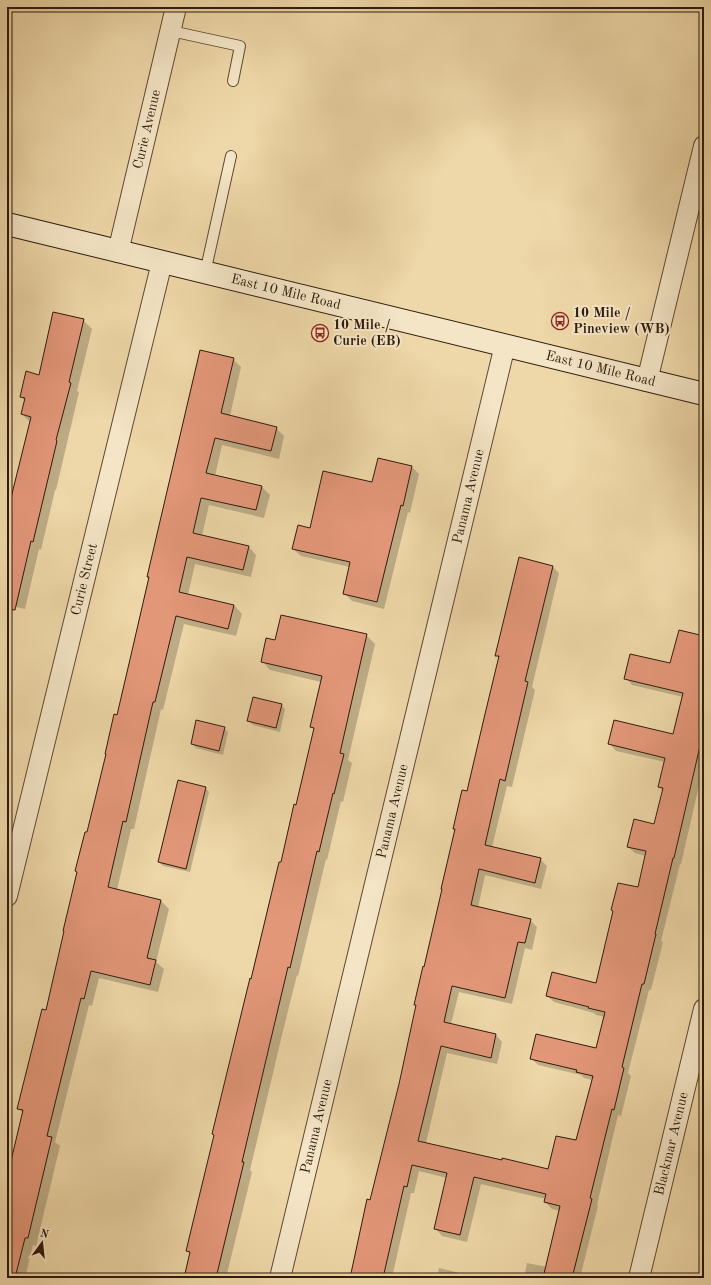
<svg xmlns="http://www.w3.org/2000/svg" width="711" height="1285" font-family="'Old Standard TT',serif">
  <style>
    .shadow { fill: #0003 }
    .building { fill: #e39779; stroke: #2f1b0c }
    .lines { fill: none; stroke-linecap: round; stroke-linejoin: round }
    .lane-casing { stroke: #5f4a33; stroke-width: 12 }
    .street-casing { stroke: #5f4a33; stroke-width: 22 }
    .secondary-casing { stroke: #2f1b0c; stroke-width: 24 }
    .lane { stroke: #f4e5c6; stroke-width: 10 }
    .street { stroke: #f4e5c6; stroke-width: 20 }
    .secondary { stroke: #f4e5c6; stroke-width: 22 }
    .labels { text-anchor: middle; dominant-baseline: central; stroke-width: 4; stroke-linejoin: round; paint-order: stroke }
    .street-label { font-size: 14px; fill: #2f1b0c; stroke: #f4e5c6 }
    .poi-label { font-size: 14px; font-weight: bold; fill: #2f1b0c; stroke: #f4e5c6; text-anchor: start }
  </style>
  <rect width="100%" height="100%" fill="#eed7a8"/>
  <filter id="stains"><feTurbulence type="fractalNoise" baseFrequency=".005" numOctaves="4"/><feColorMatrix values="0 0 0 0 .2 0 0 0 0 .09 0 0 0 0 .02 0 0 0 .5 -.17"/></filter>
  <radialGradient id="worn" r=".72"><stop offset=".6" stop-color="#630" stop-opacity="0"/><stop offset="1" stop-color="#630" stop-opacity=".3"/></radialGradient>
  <g class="shadow">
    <polygon points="83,320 92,329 77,391 79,392 56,490 55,490 41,550 39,549 25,609 7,605 7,520 31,423 22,414 25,401 21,397 40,376"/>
    <polygon points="233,359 241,367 230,416 276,428 284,436 279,459 222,445 215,476 262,487 270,495 264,518 209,505 202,536 248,546 256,555 251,577 195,564 188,595 234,605 242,614 236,636 184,624 163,710 161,709 134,829 131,829 117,890 161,901 169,909 156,962 164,969 158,992 99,978 92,1006 89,1005 55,1142 60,1146 36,1246 33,1245 25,1278 7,1278 7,1182 23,1113 18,1108 46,1011 150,578 148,576"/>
    <polygon points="412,467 419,474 410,513 408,512 384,609 352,601 344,593 350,567 301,556 293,549 311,529 373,484"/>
    <polygon points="552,566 559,573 532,687 535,690 512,787 507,786 492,847 540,859 547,866 541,889 485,875 478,908 530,920 537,927 532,950 525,948 512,1004 459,992 451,1024 496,1035 502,1042 497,1064 447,1053 426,1143 549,1170 577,1142 592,1080 584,1078 581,1075 538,1065 531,1058 596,1050 605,1017 596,1015 594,1013 554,1002 547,996 596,984 639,888 646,856 635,853 628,847 655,825 663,791 659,787 665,762 616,751 610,744 674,735 683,697 632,685 626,678 671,665 699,636 704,616 704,764 681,864 680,864 661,941 663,942 651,990 649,990 628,1073 631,1076 621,1116 618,1115 597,1205 598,1206 580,1278 524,1278 527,1263 547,1267 560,1211 552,1209 545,1202 546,1199 481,1184 467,1242 442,1236 436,1229 447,1178 419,1171 414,1193 411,1193 392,1278 351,1278 371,1201 400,1084 417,1007 415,1005 425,968 455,830 454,829 468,792 499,658 496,655"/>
    <polygon points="366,635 375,644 348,760 352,763 343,802 341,801 327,860 326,859 298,976 297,975 282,1035 250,1170 252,1172 226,1278 185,1278 191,1254 188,1251 252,980 297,806 315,730 311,726 321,682 270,670 262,661 276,641"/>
    <polygon points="281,705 285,709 280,732 253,725 249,721"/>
    <polygon points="224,728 228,732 223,755 196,748 192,744"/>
    <polygon points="205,787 209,792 190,872 163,866 159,862"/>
    <polygon points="439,1268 464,1274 468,1278 437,1278"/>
  </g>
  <g class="building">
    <polygon points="53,312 84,319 69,382 71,383 56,440 57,441 33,542 31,541 15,610 7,609 7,514 31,417 21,414 25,398 20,397 26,371 39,375"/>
    <polygon points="200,350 234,358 221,413 277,427 271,451 215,438 206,473 262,486 256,510 201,498 193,533 249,546 243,570 187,557 179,592 234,605 228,629 176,616 155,702 153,702 126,822 123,821 108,887 161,900 147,958 156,960 150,985 91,971 84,999 81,998 47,1136 52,1137 28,1238 25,1238 15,1278 7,1278 7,1178 23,1110 17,1109 42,1009 46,1010 64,931 63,931 77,872 75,871 85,832 87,832 106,754 105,754 114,714 117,715 131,655 149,577 147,577"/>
    <polygon points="378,458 412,466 403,506 401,505 377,602 343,594 350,562 292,549 298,525 310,528 323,471 372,482"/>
    <polygon points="519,557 553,566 525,681 528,682 505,781 500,779 485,845 541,858 535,883 479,869 471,905 531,919 525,943 518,942 505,998 452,986 444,1022 496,1034 491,1058 441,1046 418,1141 502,1160 502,1158 548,1169 556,1136 576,1140 593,1076 576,1072 577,1070 530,1059 536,1034 596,1048 605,1012 588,1008 589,1007 546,996 552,972 596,983 613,911 611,910 618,883 638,887 646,851 627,847 634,819 654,824 663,788 658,787 665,758 608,744 614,720 673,734 683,693 624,679 630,654 670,663 679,630 704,636 704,729 674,858 673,858 655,934 656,934 644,984 642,984 622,1067 624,1068 614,1110 612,1109 590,1198 592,1199 572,1278 543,1278 560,1206 544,1202 546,1194 474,1177 460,1235 434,1229 447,1173 412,1165 407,1187 404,1186 383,1278 350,1278 367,1199 370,1200 399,1084 416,1005 414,1005 423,966 424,967 442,889 441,889 455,829 453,829 462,790 467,791 485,714 499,656 495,656"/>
    <polygon points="281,615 367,634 340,753 344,754 334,794 333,793 319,852 317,851 290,968 288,967 274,1026 242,1162 244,1162 216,1278 184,1278 190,1252 186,1251 214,1135 212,1134 250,978 251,979 279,862 281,862 294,804 296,805 314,728 310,727 322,676 261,662 266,638 275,640"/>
    <polygon points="253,697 282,704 276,728 247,721"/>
    <polygon points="196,720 225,727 219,751 191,744"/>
    <polygon points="178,780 206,787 186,869 158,862"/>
  </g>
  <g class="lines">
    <g class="lane-casing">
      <g id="lane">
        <polyline points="171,31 240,46 233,81"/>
        <polyline points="205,273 231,156"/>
      </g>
    </g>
    <g class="street-casing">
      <g id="street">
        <path id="s1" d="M118,252L176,7"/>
        <polyline points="647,381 704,146"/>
        <path id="s2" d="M7,896L162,262"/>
        <path id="s3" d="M280,1278L505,345"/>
        <path id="s4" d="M639,1278L704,1009"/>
      </g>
    </g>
    <g class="secondary-casing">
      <g id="secondary">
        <path id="s5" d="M7,224L704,394"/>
      </g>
    </g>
    <use href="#lane" class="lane"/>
    <use href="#street" class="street"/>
    <use href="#secondary" class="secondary"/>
  </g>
  <defs>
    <g id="bus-ring" transform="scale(0.9)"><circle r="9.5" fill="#f4e5c6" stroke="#8f2418" stroke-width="1.5"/><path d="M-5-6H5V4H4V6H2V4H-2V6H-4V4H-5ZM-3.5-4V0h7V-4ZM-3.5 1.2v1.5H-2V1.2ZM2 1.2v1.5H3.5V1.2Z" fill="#8f2418"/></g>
  </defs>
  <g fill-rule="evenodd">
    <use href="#bus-ring" x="560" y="321"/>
    <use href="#bus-ring" x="320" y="333"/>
  </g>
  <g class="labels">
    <g class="street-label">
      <text stroke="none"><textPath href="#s1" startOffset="126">Curie Avenue</textPath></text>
      <text stroke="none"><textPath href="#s5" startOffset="287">East 10 Mile Road</textPath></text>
      <text stroke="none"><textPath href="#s5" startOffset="611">East 10 Mile Road</textPath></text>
      <text stroke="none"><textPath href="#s3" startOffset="804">Panama Avenue</textPath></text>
      <text stroke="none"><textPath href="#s2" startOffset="326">Curie Street</textPath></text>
      <text stroke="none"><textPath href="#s3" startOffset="480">Panama Avenue</textPath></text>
      <text stroke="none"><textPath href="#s3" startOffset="156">Panama Avenue</textPath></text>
      <text stroke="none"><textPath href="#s4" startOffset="138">Blackmar Avenue</textPath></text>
    </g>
    <g class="poi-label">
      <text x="573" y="313">10 Mile /<tspan x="573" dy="16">Pineview (WB)</tspan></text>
      <text x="333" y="325">10 Mile /<tspan x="333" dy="16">Curie (EB)</tspan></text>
    </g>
  </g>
  <rect width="711" height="1285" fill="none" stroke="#eed7a8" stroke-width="24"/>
  <rect x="8" y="8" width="695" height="1269" fill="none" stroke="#2f1b0c" stroke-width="2"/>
  <rect x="12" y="12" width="687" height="1261" fill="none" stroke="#2f1b0c"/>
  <g transform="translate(42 1243) rotate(15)" stroke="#f4e5c6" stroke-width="3" paint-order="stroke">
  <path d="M0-3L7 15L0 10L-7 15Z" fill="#2f1b0c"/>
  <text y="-6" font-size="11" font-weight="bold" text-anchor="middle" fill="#2f1b0c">N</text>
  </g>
  <rect width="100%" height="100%" filter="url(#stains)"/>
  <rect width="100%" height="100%" fill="url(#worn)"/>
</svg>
